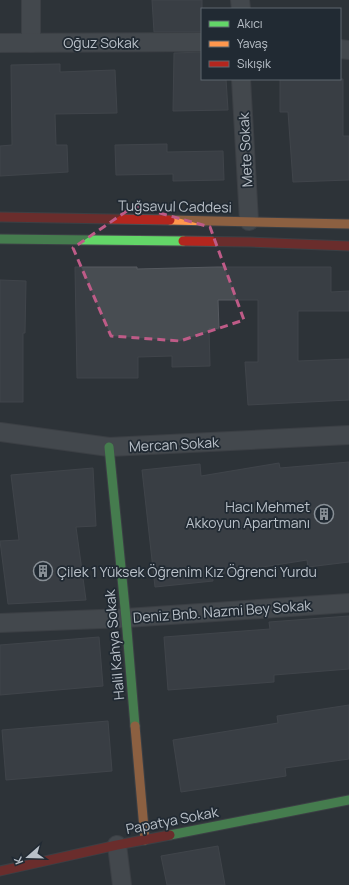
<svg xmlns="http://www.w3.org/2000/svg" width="349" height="885" font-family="Manrope,sans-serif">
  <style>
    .building { fill: #484d52; stroke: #565a60 }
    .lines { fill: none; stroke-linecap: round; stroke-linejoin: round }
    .street-casing { stroke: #4c4f53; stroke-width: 20 }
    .fast-casing { stroke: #4c4f53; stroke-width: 11 }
    .slow-casing { stroke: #4c4f53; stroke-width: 11 }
    .jam-casing { stroke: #4c4f53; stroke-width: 11 }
    .street { stroke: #5e6266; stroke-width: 18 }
    .fast { stroke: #63d668; stroke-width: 9 }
    .slow { stroke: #ff974d; stroke-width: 9 }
    .jam { stroke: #b3261e; stroke-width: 9 }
    .marked { fill: none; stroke: #be5b87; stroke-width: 3; stroke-dasharray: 8 5; stroke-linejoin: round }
    .labels { text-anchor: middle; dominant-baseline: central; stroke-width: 3.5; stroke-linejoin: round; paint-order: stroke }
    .street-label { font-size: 14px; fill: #b9c0c8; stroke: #212a33 }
    .poi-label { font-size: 14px; fill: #b9c0c8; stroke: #212a33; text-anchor: end }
  </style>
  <rect width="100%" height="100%" fill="#2e3339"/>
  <g class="building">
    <polygon points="152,0 202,0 202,32 154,32"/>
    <polygon points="202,52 202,79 226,79 228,110 173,111 174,53"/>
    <polygon points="60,64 60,72 115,70 117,113 55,114 56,145 67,145 68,172 0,176 0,146 12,145 11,65"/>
    <polygon points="280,79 343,79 343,136 349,136 349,180 293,182 288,112 280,112"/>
    <polygon points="167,144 167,152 223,151 224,180 173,181 173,174 116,175 115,145"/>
    <polygon points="75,267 137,267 137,269 217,267 331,267 331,292 349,291 349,311 298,311 298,361 349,359 349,400 248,405 245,362 258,362 258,300 218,300 219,329 209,329 210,366 172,367 172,356 138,357 138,378 77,378"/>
    <polygon points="0,280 26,281 25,333 23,333 23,402 0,402"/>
    <polygon points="349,462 349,562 308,567 307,560 212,575 213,581 155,587 142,470 200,464 201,476 279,463 280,468"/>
    <polygon points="93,468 96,526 76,527 86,600 8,604 0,541 19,540 11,475"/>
    <polygon points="349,616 349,669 274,675 274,682 168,690 164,637 270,629 269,622"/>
    <polygon points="99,637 103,686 0,695 0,645"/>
    <polygon points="349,705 349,759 285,768 286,776 181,792 173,740 278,723 277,716"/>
    <polygon points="108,721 112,771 6,780 2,730"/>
    <polygon points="218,846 225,885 167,885 161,856"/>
  </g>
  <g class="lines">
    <g class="street-casing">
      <g id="street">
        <polyline points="31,0 31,43"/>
        <polyline points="240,0 241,9"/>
        <polyline points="0,43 202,42"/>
        <polyline points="340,49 349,50"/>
        <polyline points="241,79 249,221"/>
        <polyline points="0,432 109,447 349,435"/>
        <polyline points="0,623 126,618 349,603"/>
        <polyline points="117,845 122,885"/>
      </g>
    </g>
    <g class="fast-casing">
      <g id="fast">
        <polyline points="0,239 183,241"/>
        <polyline points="109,447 126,618 135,726"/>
        <polyline points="170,835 349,800"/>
      </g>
    </g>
    <g class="slow-casing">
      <g id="slow">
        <polyline points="170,220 349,224"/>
        <polyline points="135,726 145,840"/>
      </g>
    </g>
    <g class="jam-casing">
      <g id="jam">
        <polyline points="0,217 170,220"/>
        <polyline points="183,241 250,242 349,246"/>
        <polyline points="0,871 117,845 170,835"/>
      </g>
    </g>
    <use href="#street" class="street"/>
    <use href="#fast" class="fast"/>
    <use href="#slow" class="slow"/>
    <use href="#jam" class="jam"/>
  </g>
  <path d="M0 0H349V885H0ZM134,206L210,227L244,320L180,341L111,336L73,248Z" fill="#2e3339" fill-opacity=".55" fill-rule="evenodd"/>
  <path class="marked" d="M134,206L210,227L244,320L180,341L111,336L73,248Z"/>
  <defs>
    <g id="building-ring" transform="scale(1)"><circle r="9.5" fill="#212a33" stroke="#888f96" stroke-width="1.5"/><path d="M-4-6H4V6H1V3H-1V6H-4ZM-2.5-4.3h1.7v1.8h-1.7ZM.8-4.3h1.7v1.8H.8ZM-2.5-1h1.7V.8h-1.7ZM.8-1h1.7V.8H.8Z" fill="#888f96"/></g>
  </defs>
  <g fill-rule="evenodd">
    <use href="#building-ring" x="324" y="514"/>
    <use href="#building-ring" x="43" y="571"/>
  </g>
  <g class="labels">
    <g class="street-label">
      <text x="101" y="42">Oğuz Sokak</text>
      <text transform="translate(245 150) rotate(-93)">Mete Sokak</text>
      <text transform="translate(175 206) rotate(1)">Tuğsavul Caddesi</text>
      <text transform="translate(174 444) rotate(-3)">Mercan Sokak</text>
      <text transform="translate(222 611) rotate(-4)">Deniz Bnb. Nazmi Bey Sokak</text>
      <text transform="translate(114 645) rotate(-95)">Halil Kahya Sokak</text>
      <text transform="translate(172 820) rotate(-11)">Papatya Sokak</text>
    </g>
    <g class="poi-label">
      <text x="310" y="506">Hacı Mehmet<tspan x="310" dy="16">Akkoyun Apartmanı</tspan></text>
      <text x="57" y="571" text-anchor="start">Çilek 1 Yüksek Öğrenim Kız Öğrenci Yurdu</text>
    </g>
  </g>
  <rect x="201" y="8" width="140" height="72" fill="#212a33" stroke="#5e666f"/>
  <rect x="209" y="21" width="20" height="6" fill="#63d668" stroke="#5e666f"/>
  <text x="237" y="28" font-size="12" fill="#b9c0c8">Akıcı</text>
  <rect x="209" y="41" width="20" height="6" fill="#ff974d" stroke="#5e666f"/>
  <text x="237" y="48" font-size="12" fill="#b9c0c8">Yavaş</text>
  <rect x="209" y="61" width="20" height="6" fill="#b3261e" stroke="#5e666f"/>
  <text x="237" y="68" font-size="12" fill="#b9c0c8">Sıkışık</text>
  <g transform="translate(28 857) rotate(250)" stroke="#212a33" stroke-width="3" paint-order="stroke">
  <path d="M0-3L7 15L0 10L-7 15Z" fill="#b9c0c8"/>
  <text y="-6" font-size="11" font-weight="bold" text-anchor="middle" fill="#b9c0c8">K</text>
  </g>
</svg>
